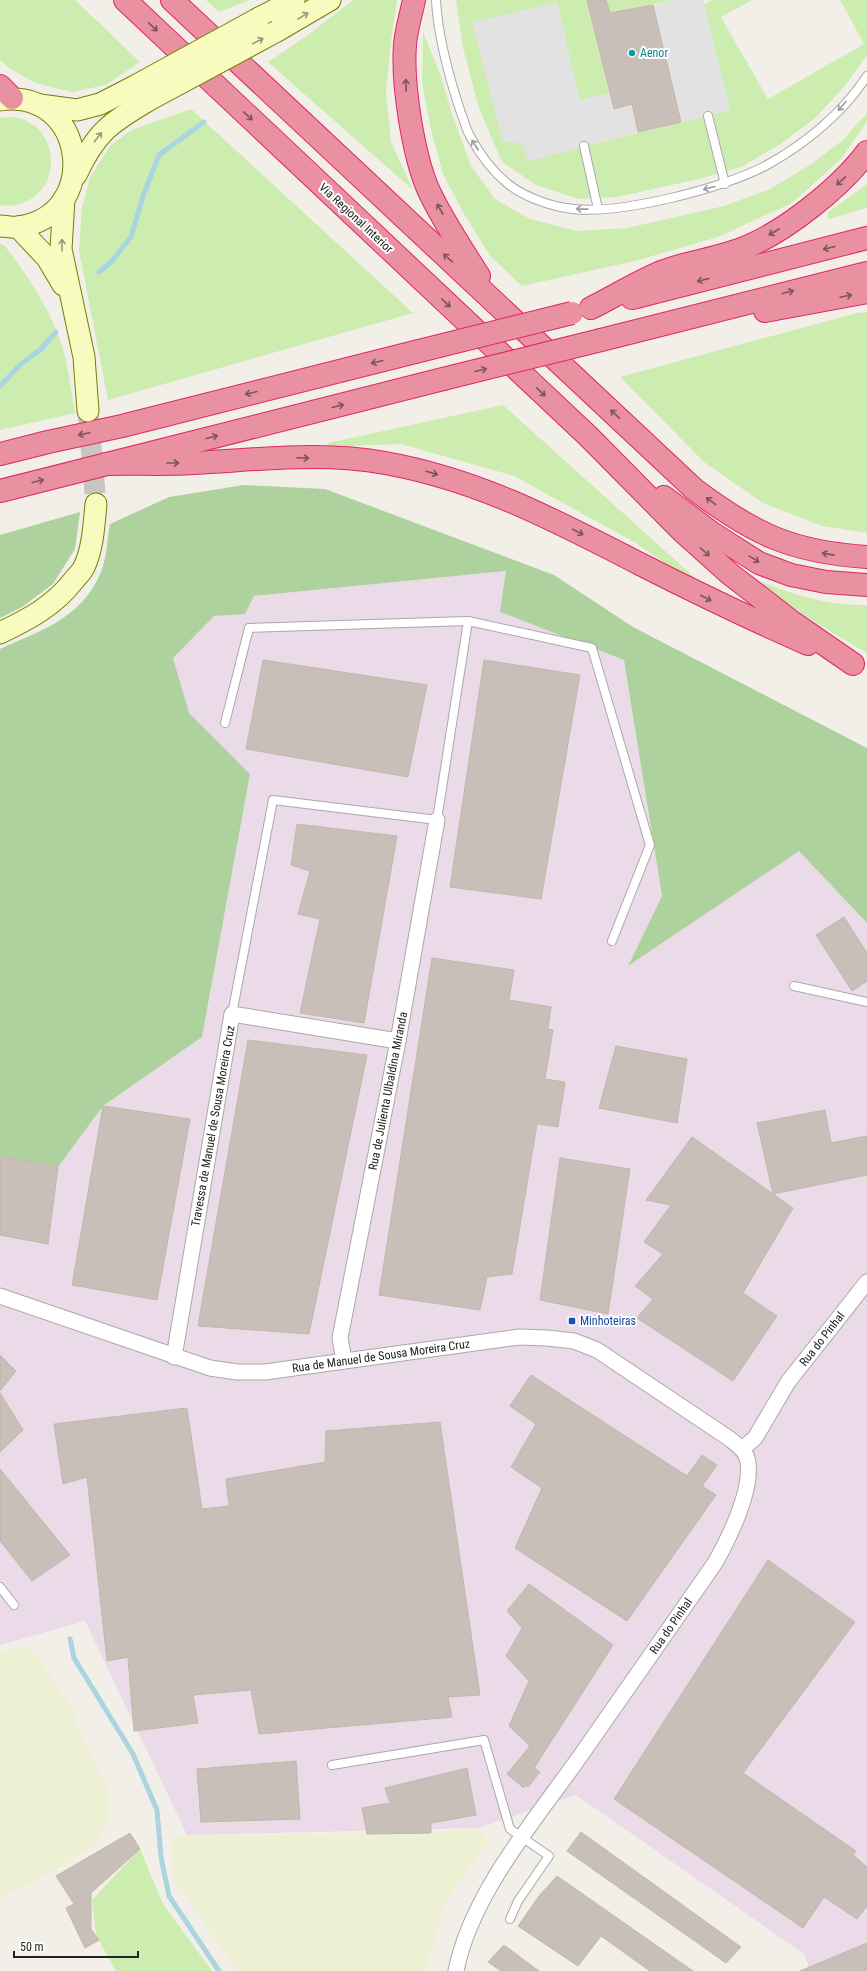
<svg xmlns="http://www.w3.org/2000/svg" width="867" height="1971" font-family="'Roboto Condensed',sans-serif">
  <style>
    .industrial { fill: #ebdbe8 }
    .farmland { fill: #eef0d4 }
    .grass { fill: #cdecaf }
    .forest { fill: #add29d }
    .parking { fill: #e2e2e2 }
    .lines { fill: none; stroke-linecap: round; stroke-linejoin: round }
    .stream { stroke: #a9d4e0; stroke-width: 5 }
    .building { fill: #c7bfb8; stroke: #c4b6aa }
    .secondary-tunnel { stroke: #c8c6c1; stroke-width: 21; stroke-dasharray: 21 10; stroke-linecap: butt }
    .lane-casing { stroke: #a9a9a9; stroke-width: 10 }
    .street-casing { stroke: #a9a9a9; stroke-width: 17 }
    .secondary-casing { stroke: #727f03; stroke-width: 23 }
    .highway-casing { stroke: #df2767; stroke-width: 24 }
    .lane { stroke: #fff; stroke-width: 8 }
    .street { stroke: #fff; stroke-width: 15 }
    .secondary { stroke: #f8fbbe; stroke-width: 21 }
    .highway { stroke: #e990a1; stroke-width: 22 }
    .secondary-bridge-casing { stroke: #727f03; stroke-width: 23; stroke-linecap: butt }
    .highway-bridge-casing { stroke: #df2767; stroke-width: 24; stroke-linecap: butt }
    .secondary-bridge { stroke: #f8fbbe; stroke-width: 21 }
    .highway-bridge { stroke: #e990a1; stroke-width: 22 }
    .oneway { stroke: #989978 }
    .oneway2 { stroke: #7c545b }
    .oneway3 { stroke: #9c9c9c }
    .culture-dot { fill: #0f9aa8; stroke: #fff; stroke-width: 1.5 }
    .transit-dot { fill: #1a4fb4; stroke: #fff; stroke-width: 1.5 }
    .labels { text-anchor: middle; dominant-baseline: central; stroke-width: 4; stroke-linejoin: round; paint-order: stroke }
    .culture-label { font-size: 12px; fill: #0d838f; stroke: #fff; text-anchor: start }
    .street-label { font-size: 12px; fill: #222; stroke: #fff }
    .transit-label { font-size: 12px; fill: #164399; stroke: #fff; text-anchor: start }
  </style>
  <rect width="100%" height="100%" fill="#f2efe9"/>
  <polygon class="industrial" points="506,571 501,612 624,660 662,896 628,966 799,850 867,923 867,1971 810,1971 804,1954 576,1795 478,1828 187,1835 85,1621 0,1645 0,1156 58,1167 103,1106 202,1037 250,774 188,713 173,658 214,615 245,614 254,596"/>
  <g class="farmland">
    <polygon points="27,1646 39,1658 68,1702 110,1797 110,1816 101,1837 91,1849 0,1900 0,1651"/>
    <polygon points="478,1828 489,1840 446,1901 425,1971 237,1971 174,1880 171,1839 187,1835 431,1833"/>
  </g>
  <g class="grass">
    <polygon points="0,0 75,0 140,62 106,85 72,92 35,83 9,68 0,60"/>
    <polygon points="206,0 250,0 219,12"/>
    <polygon points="353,0 397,0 391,40 386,92 391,142 413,190 268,62 308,35"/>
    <polygon points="456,0 587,0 610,93 580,100 557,4 584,146 730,110 704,4 714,0 752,0 721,17 768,99 864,44 840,0 867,0 867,55 844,87 814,119 779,145 741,167 703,178 617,197 579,199 536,185 502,162 479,108 463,48"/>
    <polygon points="606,0 675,0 610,13"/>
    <polygon points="423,32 441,76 453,117 471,166 495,199 530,219 577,231 627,228 724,206 770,189 810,165 843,140 867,113 867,121 842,158 792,203 718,237 635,261 522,286 490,256 463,212 443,174 431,130 422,82"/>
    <polygon points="191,109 413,313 108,400 79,251 82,208 90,177 110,146 131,130"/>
    <path d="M0,118C49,108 72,178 27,201C18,205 9,207 0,205Z"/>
    <polygon points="867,184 867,208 829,219 827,213"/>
    <path d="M0,244L4,245C28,276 51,310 63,349C69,369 71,392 75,413L0,430Z"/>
    <polygon points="867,312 867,533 822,526 763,503 704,462 620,377 857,313"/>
    <polygon points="503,405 693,576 690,580 634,542 514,476 401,444 329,447 328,443"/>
    <path d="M757,580C793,595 828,606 867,605V653C828,631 791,608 756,581Z"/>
    <polygon points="140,1849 163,1904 212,1971 116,1971 96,1935 92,1900"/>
  </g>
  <g class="forest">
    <path d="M244,485L325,489L554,575L633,627L867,748V923L799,851L628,966L662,896L624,660L500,612L506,571L254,596L245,614L214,616L173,658L189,713L250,774L202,1037L103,1106L58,1167L0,1156V649C42,630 82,618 101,572C107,557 107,539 110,524L169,497Z"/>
    <polygon points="80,512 75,549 53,584 22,607 0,618 0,535"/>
  </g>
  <g class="parking">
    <polygon points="676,0 703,0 730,110 681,122 653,5"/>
    <polygon points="557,3 580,100 610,93 614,109 632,104 638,132 529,161 521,144 503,141 472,22"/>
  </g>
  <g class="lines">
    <g class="stream">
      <polyline points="99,272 111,262 131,237 143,196 159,155 204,122"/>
      <polyline points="0,386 21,364 41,349 56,332"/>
      <polyline points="70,1639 74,1658 133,1754 157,1810 161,1857 169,1896 219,1971"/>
    </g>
  </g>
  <g class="building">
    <polygon points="587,0 606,0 610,13 653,5 681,122 638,132 632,104 614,109"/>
    <polygon points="263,660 427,685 408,777 246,749"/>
    <polygon points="484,660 580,675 541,899 450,887"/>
    <polygon points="297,824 397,836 364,1023 300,1013 320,919 298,914 310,871 291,865"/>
    <polygon points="844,917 867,953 867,981 852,991 816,935"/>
    <polygon points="432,958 514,970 509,1000 551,1007 548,1029 553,1030 545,1079 565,1082 558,1127 537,1124 512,1274 487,1277 480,1310 379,1295"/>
    <polygon points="248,1040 367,1055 309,1334 198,1326"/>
    <polygon points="616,1046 687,1059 677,1123 599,1108"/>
    <polygon points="103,1106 190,1119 157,1300 72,1285"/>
    <polygon points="825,1110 831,1143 867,1136 867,1175 773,1194 757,1123"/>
    <polygon points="692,1137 793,1208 743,1293 777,1316 733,1381 637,1318 653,1299 635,1286 663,1254 644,1242 671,1205 646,1200"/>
    <polygon points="0,1156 58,1167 48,1244 0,1235"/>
    <polygon points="560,1158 630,1169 608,1314 540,1300"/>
    <polygon points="0,1355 16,1371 0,1391"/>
    <polygon points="531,1375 687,1476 702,1455 717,1465 702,1486 716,1495 627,1621 515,1548 542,1488 511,1467 536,1424 510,1406"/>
    <polygon points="0,1393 23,1430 0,1452"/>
    <polygon points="187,1408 202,1509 229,1506 226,1479 325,1462 326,1431 440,1422 480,1695 448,1697 452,1717 259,1734 251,1690 193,1695 198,1723 134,1731 128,1657 107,1661 87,1477 63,1484 54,1424"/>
    <polygon points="0,1469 70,1555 32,1581 0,1541"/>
    <polygon points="768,1560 855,1622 743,1773 856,1851 853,1855 867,1867 867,1906 857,1919 824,1897 803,1928 614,1799"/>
    <polygon points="529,1584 613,1645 534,1768 540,1772 528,1787 525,1785 524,1788 507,1774 530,1746 509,1726 529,1681 506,1656 522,1628 507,1611"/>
    <polygon points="296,1761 300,1819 201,1822 197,1769"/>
    <polygon points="467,1768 476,1815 431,1823 431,1833 367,1834 362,1808 390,1803 385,1788"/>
    <polygon points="581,1832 741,1947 726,1963 567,1851"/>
    <polygon points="130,1833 140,1849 91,1893 91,1929 99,1940 85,1948 66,1908 74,1904 56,1876"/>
    <polygon points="557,1876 693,1971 650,1971 601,1936 578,1966 518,1926 539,1896"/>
    <polygon points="867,1943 867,1971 800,1971"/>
    <polygon points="504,1945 539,1971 501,1971 488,1962"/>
  </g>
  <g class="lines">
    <polyline class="secondary-tunnel" points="88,411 96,504"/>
    <g class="lane-casing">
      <g id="lane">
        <path d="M436,0C438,38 449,77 461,113C464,120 466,129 470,136C479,153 492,171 508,184C523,196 547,205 566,208C614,217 725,188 767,165C805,144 843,113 867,76"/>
        <polyline points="708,116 725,184"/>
        <polyline points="584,146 598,209"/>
        <polyline points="468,621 592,648 650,845 612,941"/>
        <polyline points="225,723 249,628 468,621 437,820 273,800 232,1014"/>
        <polyline points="794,986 867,1002"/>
        <polyline points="0,1587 14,1605"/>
        <polyline points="332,1765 484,1740 510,1829 549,1856 518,1901 510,1919"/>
      </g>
    </g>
    <g class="street-casing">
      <g id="street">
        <path d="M0,1296L210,1368L237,1372H265L519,1337L547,1338L574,1341L597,1350L730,1439C737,1445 745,1450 747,1458C755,1486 729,1538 715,1563C670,1627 626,1691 581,1755C536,1819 471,1894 456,1971"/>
        <polyline points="174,1357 232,1014 398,1041"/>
        <polyline points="344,1361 340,1338 398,1041 437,820"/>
        <polyline points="742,1449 755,1438 788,1382 867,1282"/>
      </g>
    </g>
    <g class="secondary-casing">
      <g id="secondary">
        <polyline points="259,18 294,0"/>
        <polyline points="277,31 330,0"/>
        <path d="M0,100C86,87 103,216 18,227C13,228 6,226 0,226"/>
        <polyline points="40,105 77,110 100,104 135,86"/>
        <path d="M76,175C96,132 110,123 149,100"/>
        <polyline points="64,199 61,249 84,357 88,411"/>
        <polyline points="18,227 47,258 63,285"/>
        <path d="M0,633C29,619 54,606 74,580C77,576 82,572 84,567C93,549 94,524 96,504"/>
      </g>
    </g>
    <g class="highway-casing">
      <g id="highway">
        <polyline points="125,0 588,436 682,531 730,574 792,622 853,664"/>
        <path d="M172,0L694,489C754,534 791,552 867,557"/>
        <path d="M414,0C411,15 406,30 405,45C402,83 413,154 428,189C441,218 462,249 479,276"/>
        <polyline points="0,86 12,98"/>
        <polyline points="632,298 867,238"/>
        <path d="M591,308C615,296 639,281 664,271C691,261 722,258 749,246C788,229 841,187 867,152"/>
        <polyline points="765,311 867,292"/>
        <polyline points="601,340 867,273"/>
        <polyline points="0,454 48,442 122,426 415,352"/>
        <path d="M106,464C135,463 164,465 192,463C256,460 322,451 385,463C480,480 556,521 640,564C695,592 751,619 808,644"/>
        <polyline points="0,491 443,379"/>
        <polyline points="664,497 712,533 759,563 791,575 826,582 867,585"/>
      </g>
    </g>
    <use href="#lane" class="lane"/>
    <use href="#street" class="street"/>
    <use href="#secondary" class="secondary"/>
    <use href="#highway" class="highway"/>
    <g class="secondary-bridge-casing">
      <g id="secondary-bridge">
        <polyline points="135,86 259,18"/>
        <polyline points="149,100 277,31"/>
      </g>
    </g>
    <g class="highway-bridge-casing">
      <g id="highway-bridge">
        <polyline points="415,352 572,313"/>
        <polyline points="443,379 601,340"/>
      </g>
    </g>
    <use href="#secondary-bridge" class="secondary-bridge"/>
    <use href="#highway-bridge" class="highway-bridge"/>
  </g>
  <defs><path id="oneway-shaft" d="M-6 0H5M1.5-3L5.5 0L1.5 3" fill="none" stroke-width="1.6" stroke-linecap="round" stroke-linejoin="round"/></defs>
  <g class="oneway">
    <use href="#oneway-shaft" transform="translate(303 16) rotate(-31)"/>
    <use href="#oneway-shaft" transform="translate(258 41) rotate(-28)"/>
    <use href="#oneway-shaft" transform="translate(98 137) rotate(-52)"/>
    <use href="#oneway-shaft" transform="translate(62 245) rotate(-89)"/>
  </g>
  <g class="oneway2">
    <use href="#oneway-shaft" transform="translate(153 27) rotate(43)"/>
    <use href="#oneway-shaft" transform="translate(406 85) rotate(-92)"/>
    <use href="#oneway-shaft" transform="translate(248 116) rotate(43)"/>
    <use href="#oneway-shaft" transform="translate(841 181) rotate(136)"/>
    <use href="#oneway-shaft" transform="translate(440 209) rotate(-119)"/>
    <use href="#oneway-shaft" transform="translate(774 232) rotate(150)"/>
    <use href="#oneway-shaft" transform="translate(829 248) rotate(166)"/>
    <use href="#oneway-shaft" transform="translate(448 258) rotate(-138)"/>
    <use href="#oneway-shaft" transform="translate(703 280) rotate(166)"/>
    <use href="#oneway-shaft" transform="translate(788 292) rotate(-14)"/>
    <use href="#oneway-shaft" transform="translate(846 296) rotate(-12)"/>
    <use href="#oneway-shaft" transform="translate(446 303) rotate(43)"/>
    <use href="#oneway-shaft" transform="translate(377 362) rotate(166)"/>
    <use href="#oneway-shaft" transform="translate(481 370) rotate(-14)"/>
    <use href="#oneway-shaft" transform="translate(541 392) rotate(43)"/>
    <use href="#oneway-shaft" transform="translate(251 393) rotate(166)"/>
    <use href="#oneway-shaft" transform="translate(338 406) rotate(-14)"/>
    <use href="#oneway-shaft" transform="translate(615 414) rotate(-137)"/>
    <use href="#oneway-shaft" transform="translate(84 434) rotate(168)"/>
    <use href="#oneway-shaft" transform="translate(212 437) rotate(-14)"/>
    <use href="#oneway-shaft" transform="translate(303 458) rotate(2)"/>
    <use href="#oneway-shaft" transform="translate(173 463)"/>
    <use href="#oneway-shaft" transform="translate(432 473) rotate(16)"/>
    <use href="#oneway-shaft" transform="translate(38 481) rotate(-14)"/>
    <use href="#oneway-shaft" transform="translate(711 501) rotate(-143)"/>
    <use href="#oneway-shaft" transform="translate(578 532) rotate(27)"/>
    <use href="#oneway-shaft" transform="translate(705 552) rotate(42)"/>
    <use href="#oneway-shaft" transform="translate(828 554) rotate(-169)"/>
    <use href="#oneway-shaft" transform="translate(754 559) rotate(32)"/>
    <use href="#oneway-shaft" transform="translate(706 598) rotate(27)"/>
  </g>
  <g class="oneway3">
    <use href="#oneway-shaft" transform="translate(842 106) rotate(131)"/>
    <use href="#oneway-shaft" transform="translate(475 145) rotate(-123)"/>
    <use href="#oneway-shaft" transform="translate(709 188) rotate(165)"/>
    <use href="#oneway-shaft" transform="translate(582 209) rotate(-179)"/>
  </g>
  <circle class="culture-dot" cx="632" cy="53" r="4"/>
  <rect class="transit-dot" x="568" y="1317" width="8" height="8" rx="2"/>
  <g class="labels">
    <g class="culture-label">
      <text x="640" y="53">Aenor</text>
    </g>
    <g class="street-label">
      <text transform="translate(356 218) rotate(43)">Via Regional Interior</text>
      <text transform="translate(388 1091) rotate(-79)">Rua de Julienta Ulbaldina Miranda</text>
      <text transform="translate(213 1126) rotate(-80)">Travessa de Manuel de Sousa Moreira Cruz</text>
      <text transform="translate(822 1339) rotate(-52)">Rua do Pinhal</text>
      <text transform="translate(381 1356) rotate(-8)">Rua de Manuel de Sousa Moreira Cruz</text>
      <text transform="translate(671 1626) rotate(-55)">Rua do Pinhal</text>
    </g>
    <g class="transit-label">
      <text x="580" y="1321">Minhoteiras</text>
    </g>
  </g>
  <path d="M14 1951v6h124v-6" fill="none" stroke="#222222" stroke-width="2"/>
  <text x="20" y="1951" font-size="12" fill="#222222" stroke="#ffffff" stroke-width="3" paint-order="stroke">50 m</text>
</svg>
